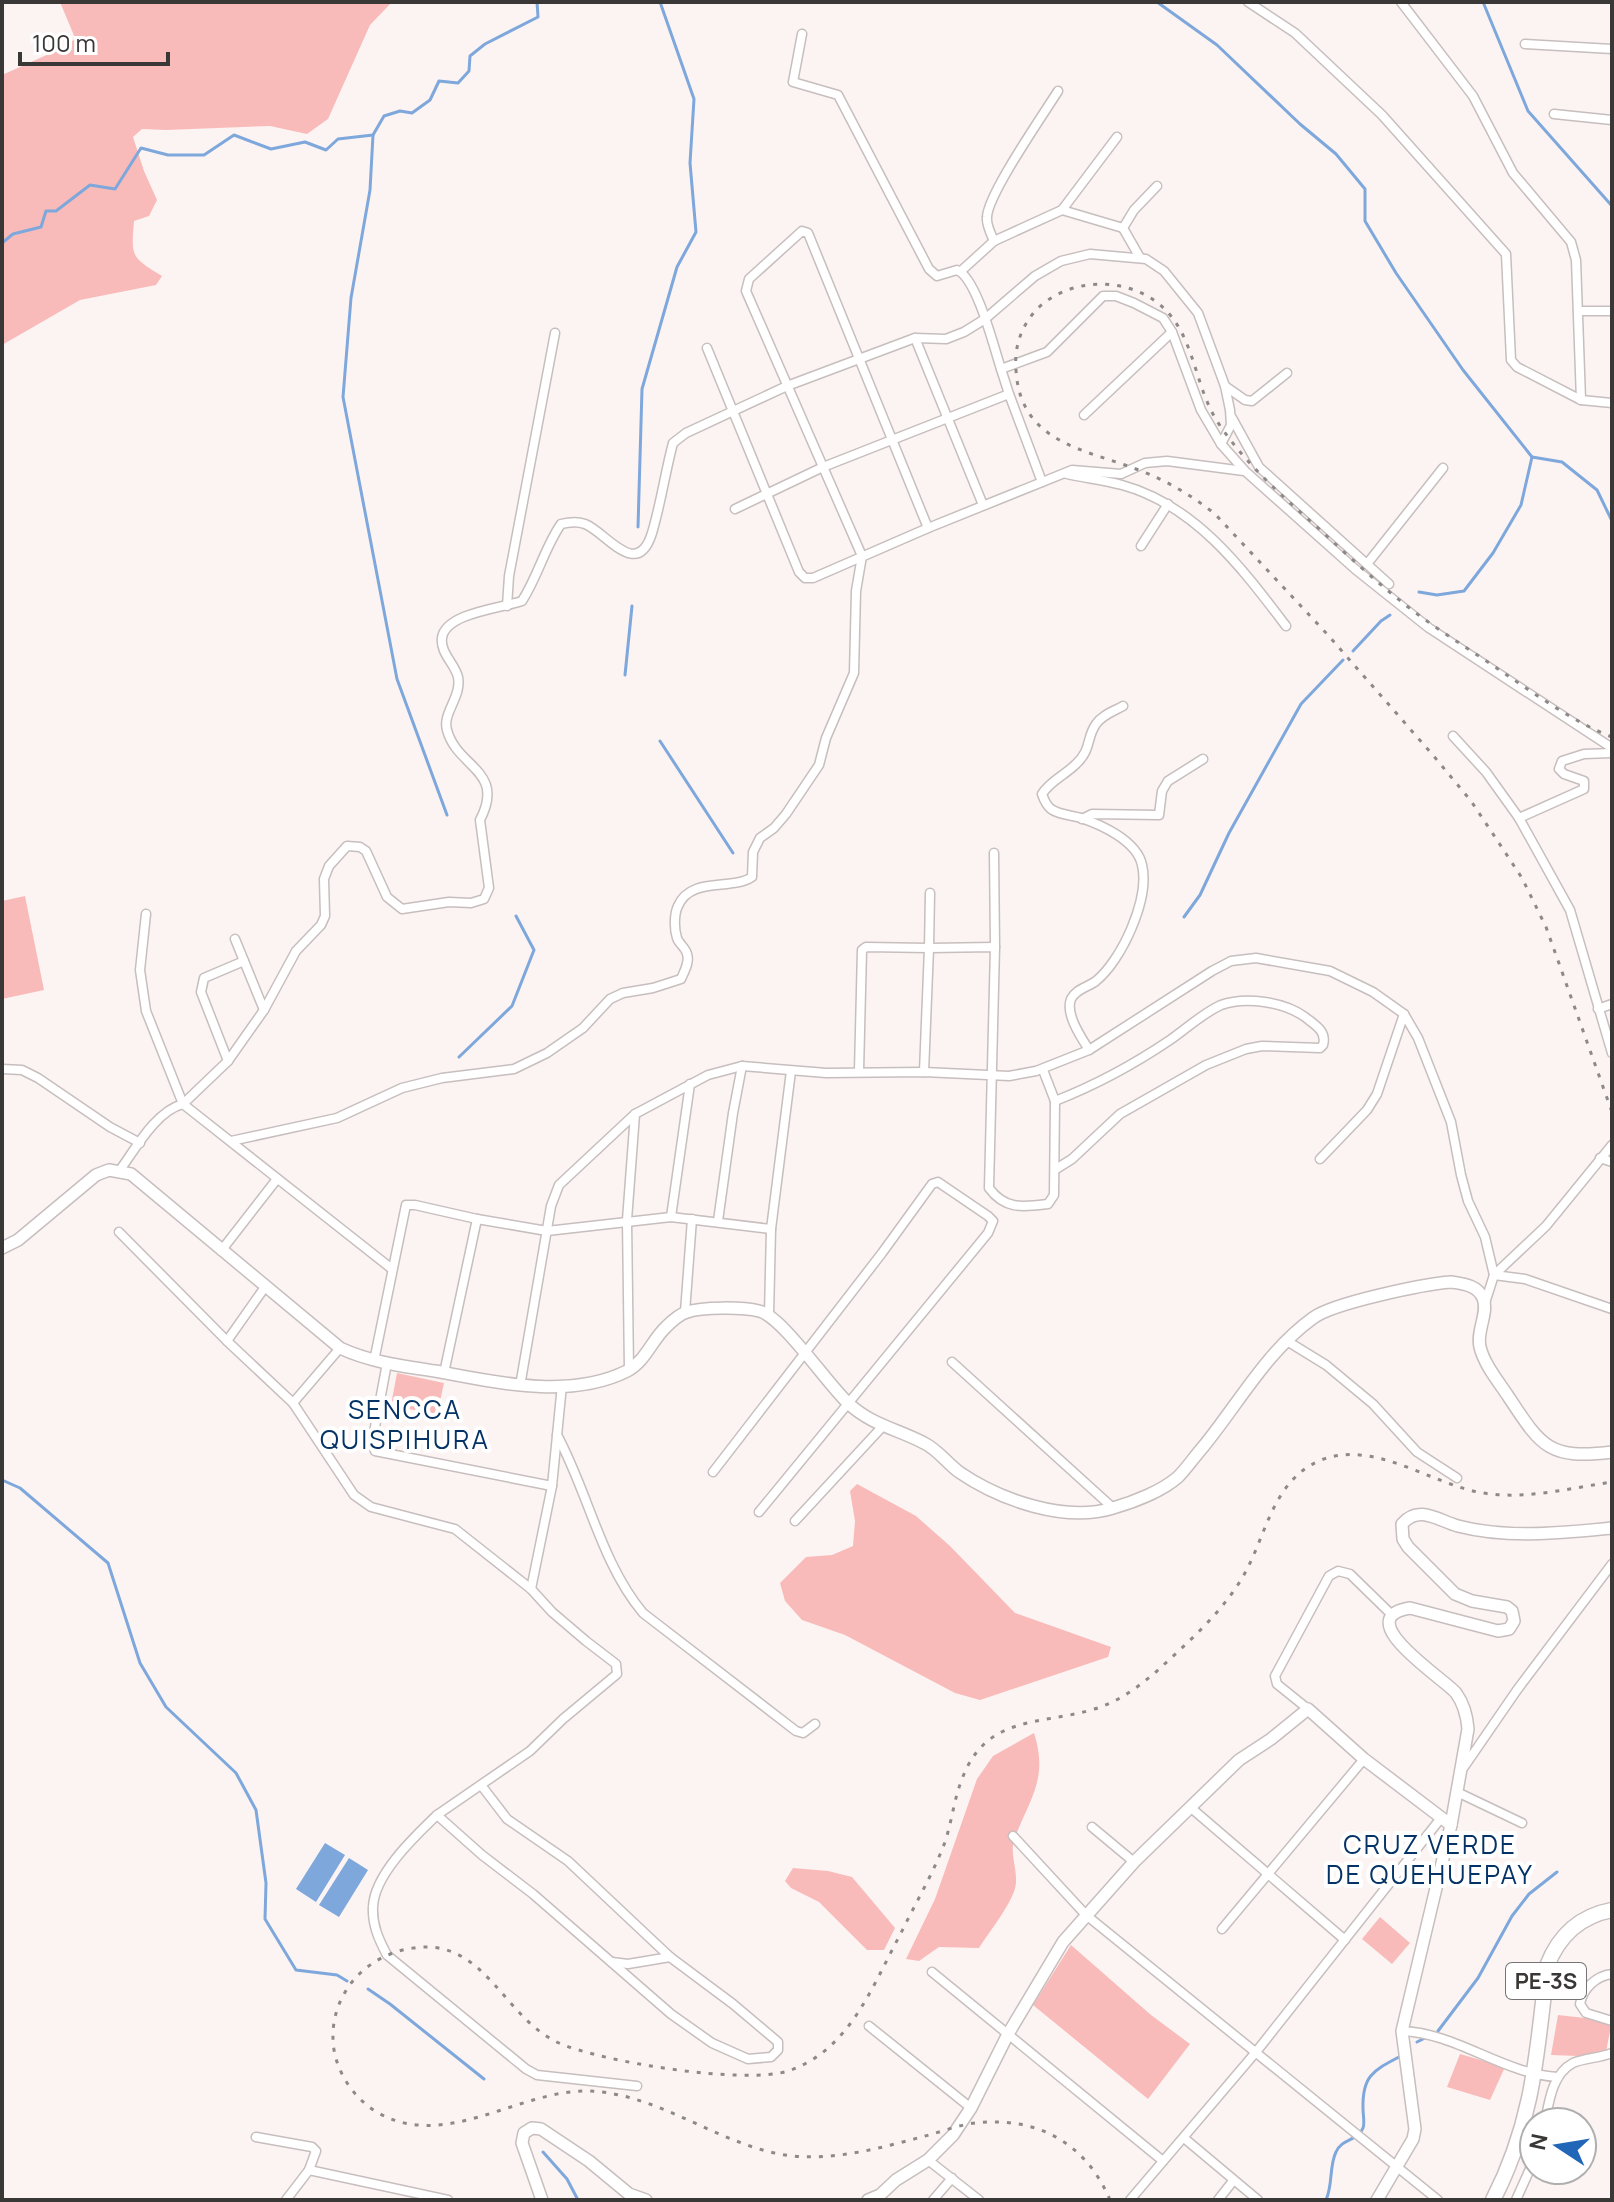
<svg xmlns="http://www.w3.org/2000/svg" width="1614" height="2202" font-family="Manrope,sans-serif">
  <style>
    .green { fill: #f9bbb9 }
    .water { fill: #7ea7dc }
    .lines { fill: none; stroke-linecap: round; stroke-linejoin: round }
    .stream { stroke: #7ea7dc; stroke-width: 3 }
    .street-casing { stroke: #c7bebe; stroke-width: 11 }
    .secondary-casing { stroke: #c7bebe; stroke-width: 14 }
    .highway-casing { stroke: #c7bebe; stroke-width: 17 }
    .street { stroke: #fff; stroke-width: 8 }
    .secondary { stroke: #fff; stroke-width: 11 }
    .highway { stroke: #fff; stroke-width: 14 }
    .rail { stroke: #8e8989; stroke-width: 3; stroke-dasharray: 4 8; stroke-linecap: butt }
    .labels { text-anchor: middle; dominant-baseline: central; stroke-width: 8; stroke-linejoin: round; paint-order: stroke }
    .shield { fill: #fff; stroke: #757373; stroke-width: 2 }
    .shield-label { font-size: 22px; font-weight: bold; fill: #3a3737 }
    .neighbourhood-label { font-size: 26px; letter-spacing: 2px; fill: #053365; stroke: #fff }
  </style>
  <rect width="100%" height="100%" fill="#fcf4f3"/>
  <g class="green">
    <path d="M60,2H392L370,25L328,119L307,134L270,126L166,130L142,129L133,137L144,171L157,200L149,216L134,221C131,257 131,257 162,276L156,285L80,300L2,345V75L69,45L75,38Z"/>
    <polygon points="25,896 44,990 2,999 2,901"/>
    <polygon points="397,1373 444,1383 437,1415 391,1405"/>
    <polygon points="857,1484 916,1516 950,1546 1015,1613 1111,1647 1108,1657 980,1700 955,1693 845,1635 802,1620 785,1601 780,1583 806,1557 832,1555 853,1546 855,1521 850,1491"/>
    <path d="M1034,1733C1049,1780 1029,1799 1014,1840C1010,1853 1017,1869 1016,1883C1015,1900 989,1932 979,1948L939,1947L919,1961L906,1959L935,1899L977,1779L993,1756Z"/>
    <polygon points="793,1868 828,1871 852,1877 895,1928 884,1950 867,1950 819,1902 791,1888 785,1881"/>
    <polygon points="1380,1917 1410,1943 1392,1964 1362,1939"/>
    <polygon points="1071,1945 1151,2015 1190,2044 1148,2099 1033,2005"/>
    <polygon points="1558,2015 1612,2021 1605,2057 1551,2055"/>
    <polygon points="1460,2054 1505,2067 1490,2100 1447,2087"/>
  </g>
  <g class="water">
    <polygon points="325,1843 345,1855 316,1902 296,1889"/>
    <polygon points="349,1858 368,1870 339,1917 319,1905"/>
  </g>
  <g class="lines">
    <g class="stream">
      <polyline points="1157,2 1217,45 1300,124 1336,154 1365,189 1365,221 1396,273 1463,370 1532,457 1562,462 1597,490 1612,521"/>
      <polyline points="1483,2 1528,111 1612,206"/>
      <polyline points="373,135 370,190 351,298 343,397 397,679 447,815"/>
      <polyline points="2,243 13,234 41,227 46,211 56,211 90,185 115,189 141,148 168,155 204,155 234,135 271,149 305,142 326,150 338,139 373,135 384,116 400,111 412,113 430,100 439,81 458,83 469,71 470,56 485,44 538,17 537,2"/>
      <polyline points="638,527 642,389 677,267 696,232 690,163 694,99 660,2"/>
      <polyline points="1419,592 1437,595 1464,591 1493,553 1521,505 1532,457"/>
      <polyline points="1353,651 1381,621 1390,615"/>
      <polyline points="625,675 632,606"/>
      <polyline points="660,741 733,853"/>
      <polyline points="1184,917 1200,895 1229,833 1301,704 1343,660"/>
      <polyline points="459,1057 512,1006 534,950 516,916"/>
      <polyline points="2,1480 20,1488 108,1563 140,1663 166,1707 236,1773 256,1810 266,1883 265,1919 296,1970 337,1975 347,1981"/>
      <polyline points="368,1989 390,2004 484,2079"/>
      <polyline points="1438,2031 1478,1978 1512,1916 1529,1894 1557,1872"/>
      <polyline points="1417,2042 1425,2038"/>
      <polyline points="543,2152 567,2179 578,2200"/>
      <path d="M1326,2200C1333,2185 1329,2166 1336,2152C1342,2138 1358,2141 1363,2128C1365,2123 1363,2115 1363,2109C1362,2077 1372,2071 1399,2057"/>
    </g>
    <g class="street-casing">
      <g id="street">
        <polyline points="1248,2 1295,33 1382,115 1506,254 1511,360 1517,367 1581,400 1612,403"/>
        <polyline points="1401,2 1473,96 1513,173 1571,242 1576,260 1581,400"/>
        <path d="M802,34L793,82L838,95L929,269L937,276L957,270C977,278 994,348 1001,369L1047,352L1103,296H1116L1134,303L1163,318L1172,332L1201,410L1221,444L1245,471L1355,569L1429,628L1612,748"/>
        <polyline points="1525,44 1612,49"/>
        <polyline points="1554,114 1612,120"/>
        <polyline points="1062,210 1117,137"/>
        <polyline points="1123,228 1139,256"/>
        <path d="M994,241C991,234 986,225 987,217C988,194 1043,115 1058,91"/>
        <polyline points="961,271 994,241 1062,210 1123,228 1134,210 1157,186"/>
        <polyline points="1578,311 1612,311"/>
        <polyline points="915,338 983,505"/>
        <polyline points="707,348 799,572 805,578 813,578 928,528 1072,470 1121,474 1145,463 1167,461 1244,471"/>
        <polyline points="1225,386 1245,400 1252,401 1287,373"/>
        <polyline points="1009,394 1042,482"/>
        <polyline points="1084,415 1172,332"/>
        <polyline points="1232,418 1259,467 1389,584"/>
        <path d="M1067,474C1085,478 1104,480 1122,485C1195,505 1242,568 1286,626"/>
        <polyline points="735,509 823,467 1009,394 1001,369"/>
        <polyline points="1141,546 1168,504"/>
        <polyline points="1367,564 1443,468"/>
        <polyline points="507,606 509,576 555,333"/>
        <polyline points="1453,736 1486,772 1519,818 1570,910 1612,1053"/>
        <polyline points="1519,818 1584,789 1584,781 1564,774 1559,769 1562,761 1584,754 1612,753"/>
        <polyline points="1082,819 1092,814 1159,815 1162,791 1168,781 1203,759"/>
        <polyline points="994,853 995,947"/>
        <polyline points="146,914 140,970 146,1011 183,1104 392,1269"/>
        <polyline points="235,939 264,1010"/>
        <polyline points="1598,1009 1612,1004"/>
        <path d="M1089,1050C1081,1037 1065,1014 1071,999C1076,989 1088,987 1096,981C1122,960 1150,898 1142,865C1137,841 1102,825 1081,818C1072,815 1059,815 1051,809C1046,805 1044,800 1042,794C1050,781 1065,775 1076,764C1092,749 1086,738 1096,724C1102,715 1114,711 1123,706"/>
        <polyline points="228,1061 201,992 204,978 244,961"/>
        <polyline points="2,1069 22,1070 38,1078 110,1127 140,1143"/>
        <polyline points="859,1071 862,950 866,947 929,948 930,893"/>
        <path d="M924,1072L929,948L995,947L989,1188C1005,1210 1023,1207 1048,1204L1054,1195L1055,1101L1043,1070"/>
        <path d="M1055,1101C1096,1085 1133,1065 1170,1040C1186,1029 1203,1013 1221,1005C1246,996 1284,1002 1305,1017C1315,1025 1327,1031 1323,1045L1320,1048L1262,1046L1246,1049L1206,1065L1120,1114L1072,1159L1056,1169"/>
        <path d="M231,1141L337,1118L402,1088L442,1078L514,1069L547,1053L583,1028L610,999L623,993L653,988L681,979C684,972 690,962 687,954C686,948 679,944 677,938C674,929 674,914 678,906C691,876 731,891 752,877L753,852L760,838L774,828L786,814L819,765L826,738L854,673L856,591L862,556L746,291L749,279L802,231L808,233L928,528"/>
        <polyline points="1600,1158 1612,1162"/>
        <polyline points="1320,1159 1367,1110 1377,1094 1404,1014"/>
        <path d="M120,1170C136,1148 156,1111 183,1104L228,1061L264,1010L296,951L321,925L325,916L324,879L329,866L347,846L360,847L366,851L387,897L402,909L449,902L471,903L484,899L489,888L480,820C506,770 457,768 447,730C442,713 462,697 458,677C455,664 440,653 442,638C445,613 502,608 522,601C538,576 545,547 561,524C569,522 577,521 585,524C606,532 637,581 652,533C661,503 665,473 673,443L686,433L787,386L915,338L946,339L964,332L985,319L1035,276L1061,261L1090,254L1146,259L1164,271L1198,313L1225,386L1230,410L1231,425L1221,444"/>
        <polyline points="671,1217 690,1084"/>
        <polyline points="718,1221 733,1113 742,1066"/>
        <polyline points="119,1232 227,1341 293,1403 354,1495 371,1507 455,1529 531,1589 552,1612 586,1641 616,1664 617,1674 563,1719 530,1751 437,1815"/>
        <polyline points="221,1251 277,1179"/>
        <polyline points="1494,1275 1525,1279 1612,1309"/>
        <polyline points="1485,1303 1494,1275 1546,1226 1612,1145"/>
        <polyline points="685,1312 692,1219"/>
        <polyline points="769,1315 771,1229"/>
        <polyline points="227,1341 265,1287"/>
        <polyline points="1287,1341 1326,1365 1373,1404 1417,1452 1457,1478"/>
        <polyline points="374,1361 406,1205 415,1205 477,1219 547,1231 671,1217 771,1229 791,1071"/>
        <polyline points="952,1362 1113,1508"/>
        <polyline points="387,1363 372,1443 375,1451 552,1486"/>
        <polyline points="629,1370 627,1220 635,1114"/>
        <polyline points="444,1373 477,1219"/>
        <polyline points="520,1386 551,1206 559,1185 635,1114 708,1075 742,1066 826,1073 924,1072 1009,1076 1036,1071 1089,1050 1212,971 1231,961 1256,958 1330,971 1373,992 1404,1014 1418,1038 1451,1122 1461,1175 1468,1201 1485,1237 1494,1275"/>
        <polyline points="293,1403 340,1348"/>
        <path d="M557,1435C588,1492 601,1563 643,1613L796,1731L803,1733L815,1724"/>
        <polyline points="713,1472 882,1253 932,1184 938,1182 988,1216 993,1221 988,1233 759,1512"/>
        <polyline points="795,1521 882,1427"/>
        <polyline points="531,1589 552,1486 562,1385"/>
        <polyline points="1308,1709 1277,1684 1275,1676 1329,1576 1338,1571 1350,1574 1392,1615"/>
        <polyline points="1464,1767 1517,1690 1612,1564"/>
        <path d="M481,1785L507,1819L568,1861L670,1957L733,2004L778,2042V2050L771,2057L748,2059L712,2043L671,2014L533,1894L482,1855L437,1815C414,1837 374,1875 373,1907C372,1925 379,1940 387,1955L526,2069L537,2075L637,2086"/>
        <polyline points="1457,1792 1522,1823"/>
        <polyline points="1190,1807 1345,1940"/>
        <polyline points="1092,1827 1134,1862"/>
        <polyline points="1013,1836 1086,1915 1438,2200"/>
        <polyline points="1222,1929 1364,1759"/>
        <polyline points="612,1962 628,1964 670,1957"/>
        <polyline points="932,1972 1163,2161"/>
        <path d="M1612,1974C1596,1976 1583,1988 1580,2004L1586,2013L1612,2021"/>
        <polyline points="869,2026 971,2108"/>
        <path d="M1402,2031C1457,2033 1503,2074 1558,2077"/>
        <path d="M1545,2122C1549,2102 1552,2074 1573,2063C1584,2058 1600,2058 1612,2053"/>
        <polyline points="256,2137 312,2147 316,2151 309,2170"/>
        <polyline points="1184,2138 1258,2200"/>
        <polyline points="928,2160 979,2200"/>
        <polyline points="286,2200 309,2170 448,2200"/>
        <polyline points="933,2200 952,2178"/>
        <polyline points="1130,2200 1256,2052 1441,1818"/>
        <polyline points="1218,2200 1233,2181"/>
        <polyline points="1516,2200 1534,2160"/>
      </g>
    </g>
    <g class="secondary-casing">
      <g id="secondary">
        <path d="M2,1248L18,1240L96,1175L109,1170L131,1174L340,1348C370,1362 402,1366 435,1371C495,1382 569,1400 627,1371C645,1362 652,1340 666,1327C671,1322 680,1314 687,1312C702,1307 743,1307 759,1311C782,1316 828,1385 849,1404C872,1425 897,1429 924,1443C937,1449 947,1463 959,1472C1000,1500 1065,1523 1113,1508C1134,1502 1162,1491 1178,1477C1187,1468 1195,1456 1203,1447C1239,1403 1266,1352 1313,1318C1333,1303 1424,1284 1451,1282C1464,1284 1477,1285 1483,1298C1489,1313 1476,1331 1480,1347C1484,1364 1498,1381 1508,1396C1541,1446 1548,1460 1612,1452"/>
        <polyline points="542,2200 522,2143 524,2133 532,2128 541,2129 589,2161 629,2194 646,2200"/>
        <polyline points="868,2200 880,2195 896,2180 928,2160 953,2135 971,2108 1008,2034 1063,1942 1134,1862 1239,1760 1271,1739 1308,1709 1364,1759 1451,1825"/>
        <path d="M1377,2200L1413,2139L1415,2129L1402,2031L1451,1825L1468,1729C1467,1716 1464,1704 1456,1693C1446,1680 1347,1618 1410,1608L1498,1631L1509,1629L1514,1621L1512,1611L1507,1607L1472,1601L1455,1594L1408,1547L1403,1539L1402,1524C1419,1504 1439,1521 1458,1526C1508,1539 1561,1533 1612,1528"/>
      </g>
    </g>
    <g class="highway-casing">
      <path id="highway" d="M1493,2200C1534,2120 1537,2052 1547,1966C1559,1935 1580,1916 1612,1910"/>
    </g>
    <use href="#street" class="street"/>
    <use href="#secondary" class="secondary"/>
    <use href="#highway" class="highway"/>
    <g class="rail">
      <path d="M1612,737C1571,721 1534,693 1498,669C1466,647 1433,627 1403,603C1373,579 1345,553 1317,527C1282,496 1247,465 1221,427C1192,387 1197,331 1155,301C1120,276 1068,279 1037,309C1021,326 1014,347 1016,370C1020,442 1083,449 1136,469C1166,480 1191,495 1215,514L1327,634L1432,754L1471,801L1497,840L1522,878L1546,927L1612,1112"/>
      <path d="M1110,2200C1086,2143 1037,2116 975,2123C958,2125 941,2132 925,2136C881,2148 831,2162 785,2155C717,2144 658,2093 588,2091C517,2090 444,2153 375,2111C350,2095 332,2065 333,2035C333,2009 346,1984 366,1968C380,1957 397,1950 413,1948C485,1937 503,2018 559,2043C602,2062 744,2085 788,2071C809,2064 826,2052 841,2035C866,2007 882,1968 900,1935C915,1904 933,1874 945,1842C952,1821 954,1799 962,1779C986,1715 1039,1725 1091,1710C1117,1703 1137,1688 1157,1671C1185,1645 1216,1618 1237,1586C1266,1545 1268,1482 1321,1460C1375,1439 1432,1485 1483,1493C1526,1500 1570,1488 1612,1482"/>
    </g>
  </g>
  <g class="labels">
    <rect class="shield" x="1506" y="1963" width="80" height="36" rx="6"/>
    <g class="shield-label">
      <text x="1546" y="1981">PE-3S</text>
    </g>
    <g class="neighbourhood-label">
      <text x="405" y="1409">SENCCA<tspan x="405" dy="30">QUISPIHURA</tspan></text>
      <text x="1430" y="1844">CRUZ VERDE<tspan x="1430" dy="30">DE QUEHUEPAY</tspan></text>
    </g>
  </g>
  <rect width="1614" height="2202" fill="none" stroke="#3a3737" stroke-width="8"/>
  <g transform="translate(1558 2146) rotate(282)"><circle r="38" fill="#ffffff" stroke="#b0afaf" stroke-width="2"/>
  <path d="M0-6L14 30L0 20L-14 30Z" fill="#2166b7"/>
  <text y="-12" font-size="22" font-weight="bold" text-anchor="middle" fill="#3a3737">N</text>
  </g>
  <path d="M20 52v12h148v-12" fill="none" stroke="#3a3737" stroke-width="4"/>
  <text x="32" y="52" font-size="24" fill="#3a3737" stroke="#ffffff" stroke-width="6" paint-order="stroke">100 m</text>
</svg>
